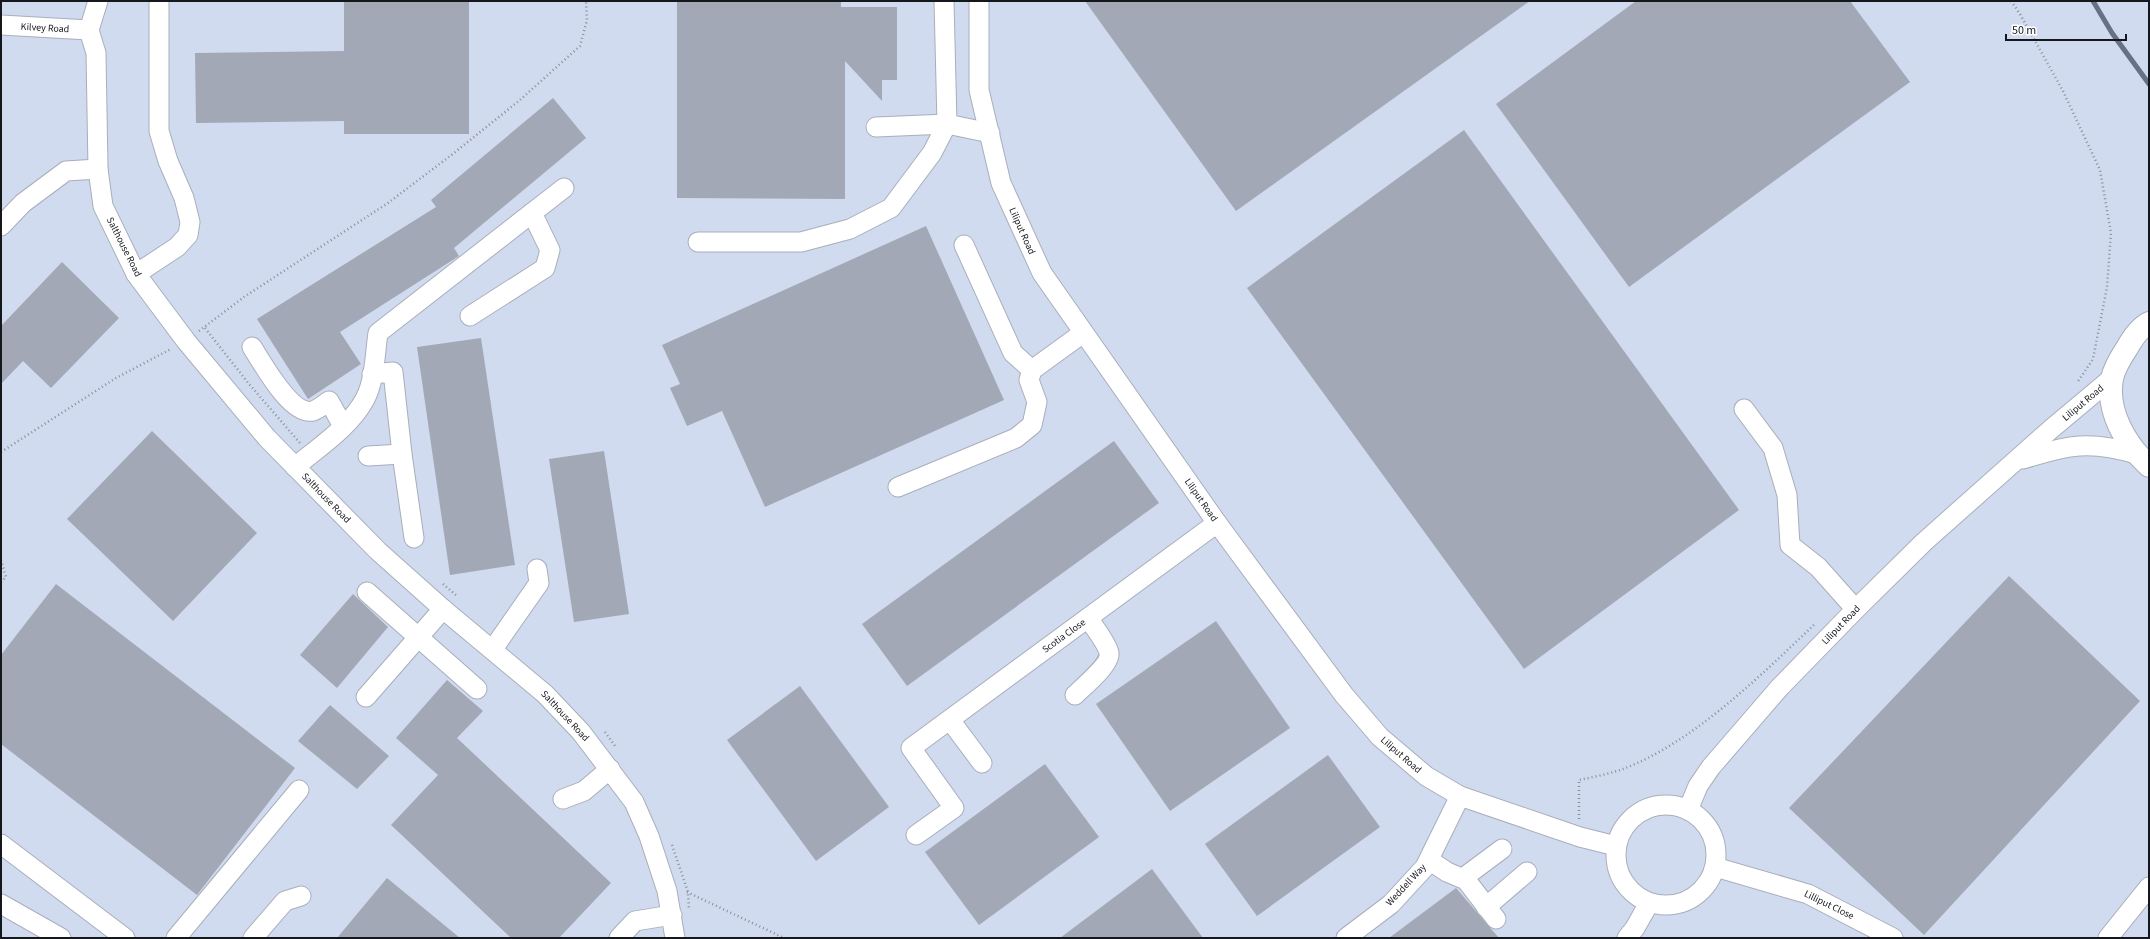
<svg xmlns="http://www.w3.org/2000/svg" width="2150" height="939" font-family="'Source Sans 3',sans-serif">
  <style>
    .built { fill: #d1dbef }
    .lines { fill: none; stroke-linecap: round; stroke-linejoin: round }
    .stream { stroke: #667185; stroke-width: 5 }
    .building { fill: #a2a8b5 }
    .minor-casing { stroke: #a8aebb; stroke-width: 21 }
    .highway-casing { stroke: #a8aebb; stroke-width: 24 }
    .path { stroke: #898f98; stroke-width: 2.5; stroke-dasharray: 1 3; stroke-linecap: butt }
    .minor { stroke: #fff; stroke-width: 19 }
    .highway { stroke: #fff; stroke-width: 22 }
    .labels { text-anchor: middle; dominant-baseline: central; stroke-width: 3; stroke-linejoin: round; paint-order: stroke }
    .street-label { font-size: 10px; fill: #14171b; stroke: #fff }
  </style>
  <rect width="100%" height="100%" fill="#e0e7f4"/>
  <rect class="built" x="1" y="1" width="2148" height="937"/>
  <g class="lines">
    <polyline class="stream" points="2093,1 2112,33 2149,84"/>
  </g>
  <g class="building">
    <polygon points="344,1 469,1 469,134 344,134 344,121 196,123 195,53 344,51"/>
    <polygon points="677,1 841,1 841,7 897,7 897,80 882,80 882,101 845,61 845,199 677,198"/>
    <polygon points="1085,1 1530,1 1236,211"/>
    <polygon points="1636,1 1850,1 1910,82 1629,287 1496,104"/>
    <polygon points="553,98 586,138 454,248 459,256 340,332 361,364 308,399 257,319 436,207 431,200"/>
    <polygon points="1464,130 1739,510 1524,669 1247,288"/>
    <polygon points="926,226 1004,400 765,507 722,411 687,426 670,388 680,384 662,345"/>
    <polygon points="62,262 119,318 51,388 23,361 1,384 1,326"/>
    <polygon points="481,338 515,565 450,575 417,347"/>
    <polygon points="152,431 257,533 173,621 67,519"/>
    <polygon points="1114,441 1159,503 907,686 862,624"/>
    <polygon points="604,451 629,614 574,622 549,459"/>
    <polygon points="2009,576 2140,701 1924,935 1789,808"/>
    <polygon points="56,584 295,768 197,895 1,744 1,655"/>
    <polygon points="353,594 388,627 337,688 300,655"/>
    <polygon points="1216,621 1290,728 1170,811 1096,704"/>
    <polygon points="447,680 483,711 457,738 611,883 559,938 511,938 391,825 438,775 396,738"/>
    <polygon points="800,686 889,807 816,861 727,740"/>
    <polygon points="330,705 389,756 357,789 298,741"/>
    <polygon points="1328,755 1380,827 1257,916 1205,844"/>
    <polygon points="1045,764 1099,837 979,925 925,852"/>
    <polygon points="1152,869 1203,938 1060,938"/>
    <polygon points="387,878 460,938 337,938"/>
    <polygon points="1456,888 1499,938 1389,938"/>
  </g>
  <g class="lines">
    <g class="minor-casing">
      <g id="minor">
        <polyline points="98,1 89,30 96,53 98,169 103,206 136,274 186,341 267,438 378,551 443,609 545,694 581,732 634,802 649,836 667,891 675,938"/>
        <polyline points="979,1 979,90 1001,183 1042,273 1217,523 1344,695 1380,737 1426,776 1460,796 1580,837 1616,846"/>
        <polyline points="1,25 89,30"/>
        <polyline points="876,127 947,124 990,133"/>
        <polyline points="1,226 23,203 66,171 98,169"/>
        <polyline points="698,242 801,242 850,229 891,208 932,153 947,124 944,1"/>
        <polyline points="964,245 1013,353 1032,370"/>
        <polyline points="136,274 177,247 188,235 190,222 184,198 168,161 159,131 159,1"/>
        <polyline points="470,316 545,268 550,250 532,213"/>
        <path d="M252,347C263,364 291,416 313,411C319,409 324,404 329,401L343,426"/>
        <polyline points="372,374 393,372 402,454 414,538"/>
        <polyline points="1744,409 1773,448 1787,495 1790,545 1818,567 1851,604"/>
        <polyline points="368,456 402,454"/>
        <path d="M2023,459C2068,445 2090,440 2136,454"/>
        <path d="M295,467C319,447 350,427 365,399C375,380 375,353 378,333L564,188"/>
        <polyline points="898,487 1016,438 1032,425 1037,402 1029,380 1032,370 1083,333"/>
        <polyline points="367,592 477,689"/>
        <polyline points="493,649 539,583 537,569"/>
        <path d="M1075,695C1083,687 1111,664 1109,653C1107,643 1094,627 1088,618"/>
        <polyline points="366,697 443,609"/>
        <polyline points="950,720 982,763"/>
        <polyline points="563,799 584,791 610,769"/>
        <circle cx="1666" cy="855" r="50"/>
        <polyline points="1688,810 1698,786 1711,767 1780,687 1856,609 1924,542 2050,430 2112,378"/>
        <polyline points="916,835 954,808 911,748 1217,523"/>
        <polyline points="1,844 125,938"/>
        <polyline points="1429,860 1447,872 1466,880 1496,919"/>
        <polyline points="1715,867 1808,894 1893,938"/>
        <polyline points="1463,878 1502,849"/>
        <polyline points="1,904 61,938"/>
        <polyline points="1486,907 1527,872"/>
        <polyline points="176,938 299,790"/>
        <polyline points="253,938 285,901 301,896"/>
        <polyline points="619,938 635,921 672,915"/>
        <polyline points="1346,938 1391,904 1425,867 1460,796"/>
        <polyline points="1627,938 1635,928 1649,903"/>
        <polyline points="2108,938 2149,887"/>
      </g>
    </g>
    <g class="highway-casing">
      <path id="highway" d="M2149,323C2139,328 2132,339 2127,348C2121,357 2114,368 2112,379C2106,411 2126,445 2149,466"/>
    </g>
    <g class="path">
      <polyline points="2011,1 2020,14 2063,91 2100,170 2111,233 2107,287 2093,359 2077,383"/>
      <polyline points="205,328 249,384 300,443"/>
      <polyline points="199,331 244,297 388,203 454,153 520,100 580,46 587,20 586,1"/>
      <polyline points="1,452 116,378 171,349"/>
      <polyline points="1,560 6,577 1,582"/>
      <polyline points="443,584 457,596"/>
      <polyline points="605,732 615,746"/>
      <path d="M1579,819V780C1593,777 1609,774 1623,769C1694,742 1760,676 1815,624"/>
      <polyline points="672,845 688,892 689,909"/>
      <polyline points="687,892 784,938"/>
    </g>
    <use href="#minor" class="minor"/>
    <use href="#highway" class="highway"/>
  </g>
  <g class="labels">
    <g class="street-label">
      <text transform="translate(45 28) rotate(3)">Kilvey Road</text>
      <text transform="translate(1022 231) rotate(66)">Liliput Road</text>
      <text transform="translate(124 247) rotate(63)">Salthouse Road</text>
      <text transform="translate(2083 403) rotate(-40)">Liliput Road</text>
      <text transform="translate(326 498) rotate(46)">Salthouse Road</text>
      <text transform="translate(1201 500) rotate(55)">Liliput Road</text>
      <text transform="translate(1841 625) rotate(-46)">Liliput Road</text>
      <text transform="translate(1064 636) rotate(-36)">Scotia Close</text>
      <text transform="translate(565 716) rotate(47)">Salthouse Road</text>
      <text transform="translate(1401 755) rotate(41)">Liliput Road</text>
      <text transform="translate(1406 885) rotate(-47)">Weddell Way</text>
      <text transform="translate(1829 905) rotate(26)">Lilliput Close</text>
    </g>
  </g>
  <rect width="2150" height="939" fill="none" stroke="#14171b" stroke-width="4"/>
  <path d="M2006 34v6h120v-6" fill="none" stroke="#14171b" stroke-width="2"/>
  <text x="2012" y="34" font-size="12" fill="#14171b" stroke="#ffffff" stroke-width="3" paint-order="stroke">50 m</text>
</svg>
